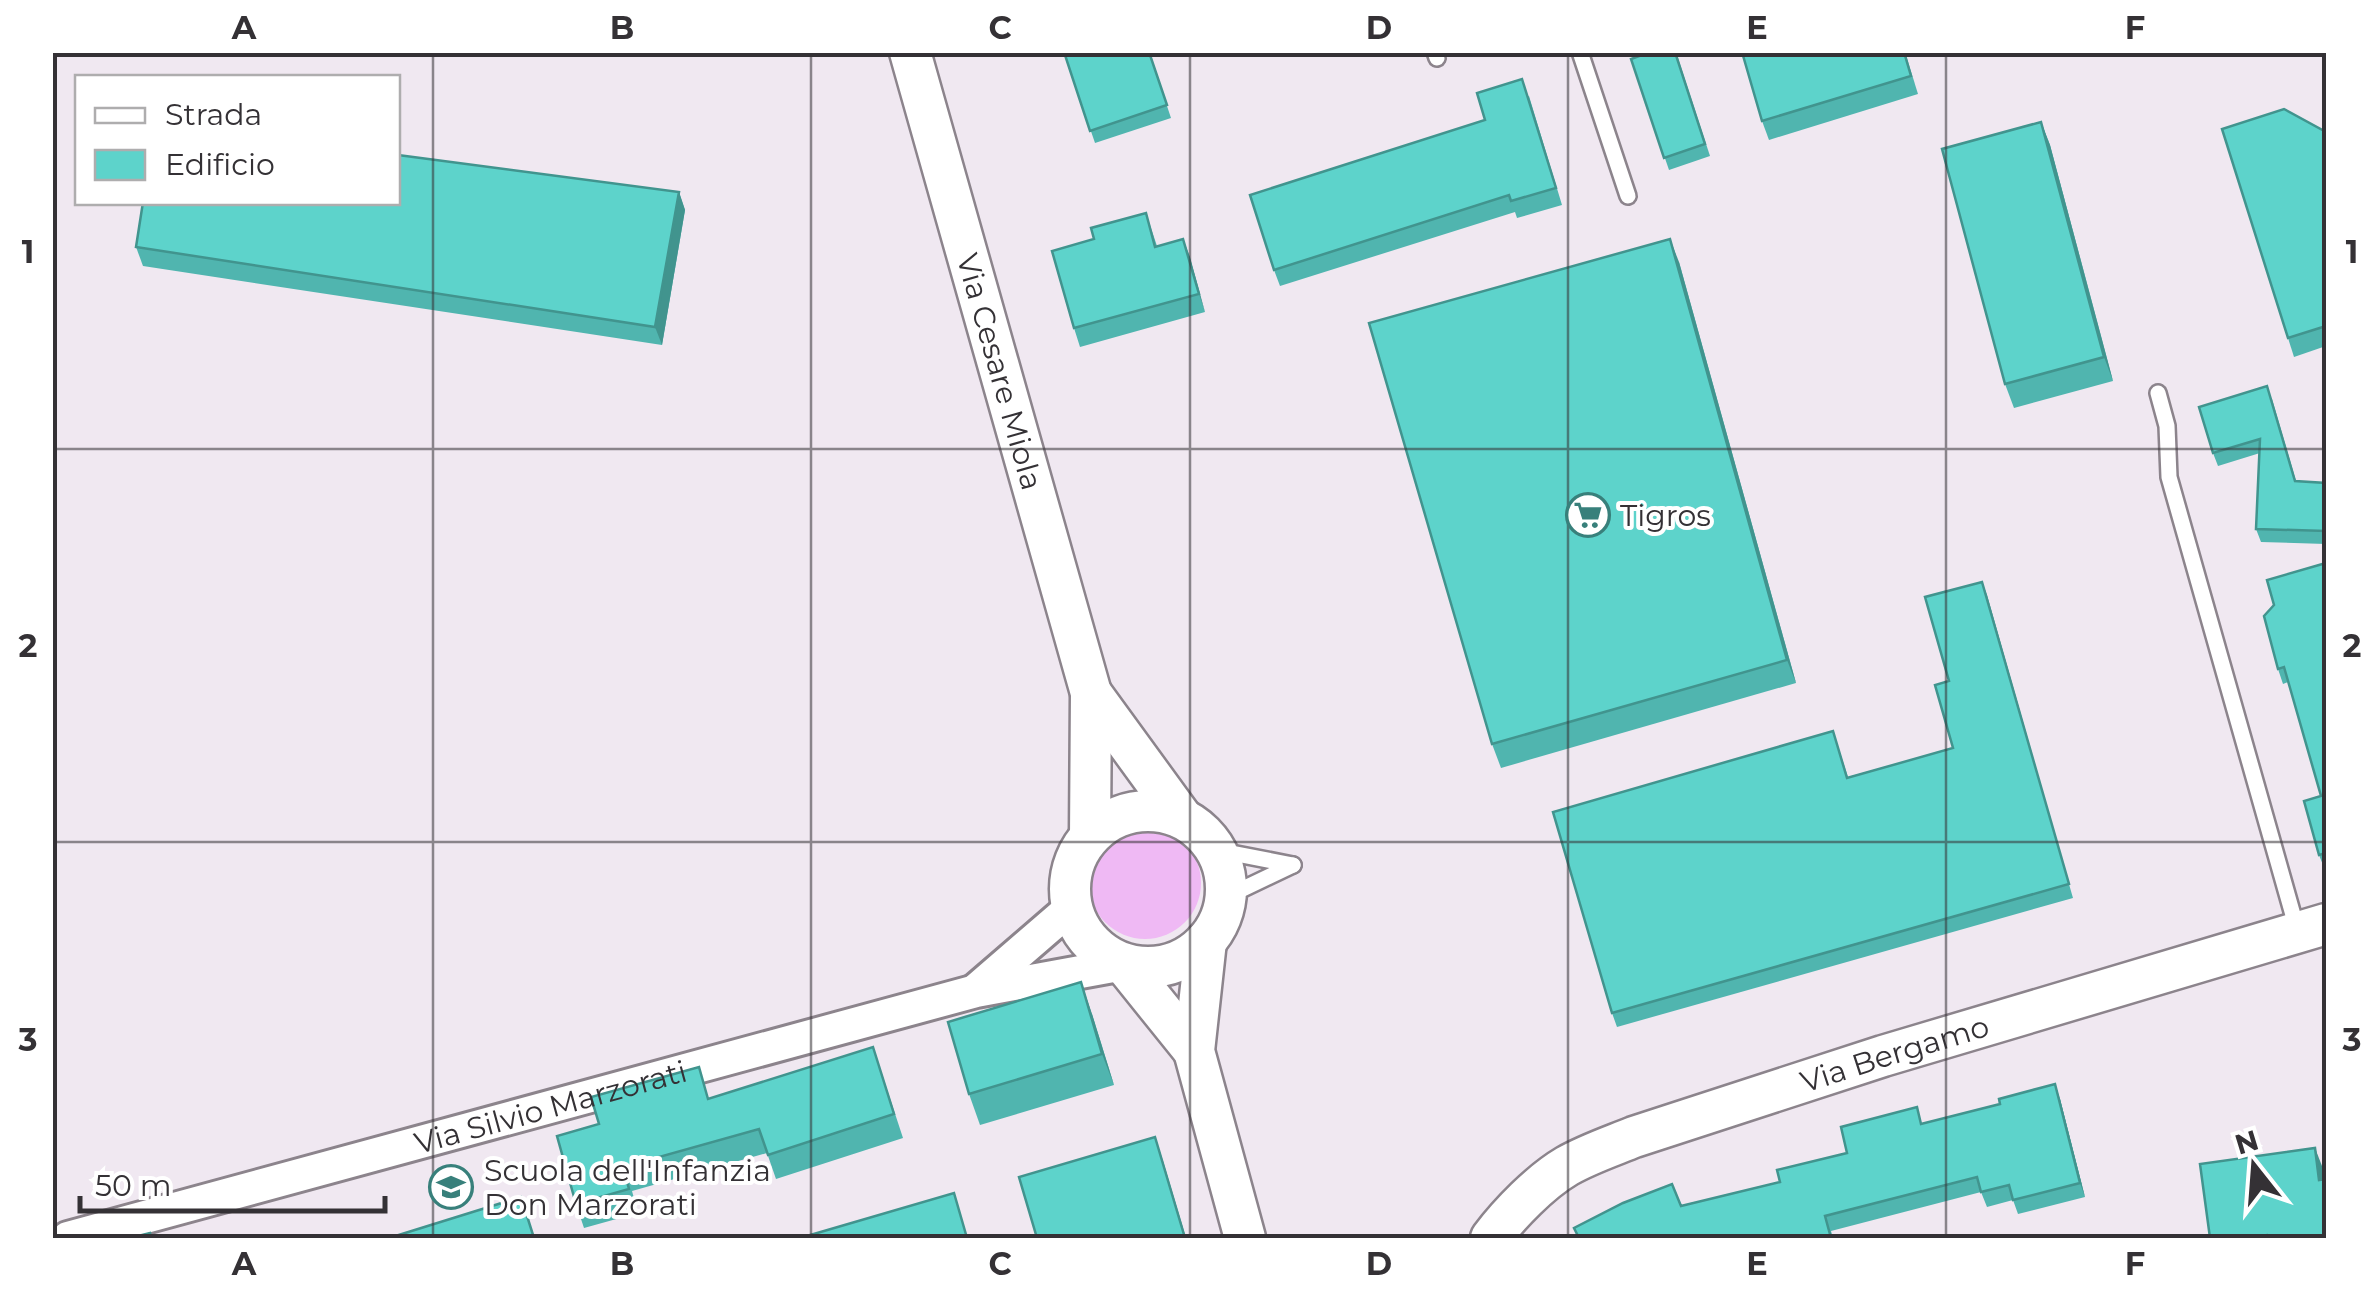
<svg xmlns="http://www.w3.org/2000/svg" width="2379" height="1291" font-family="Montserrat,sans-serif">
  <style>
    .green { fill: #efb9f4 }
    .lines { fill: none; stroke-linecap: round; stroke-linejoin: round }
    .service-casing { stroke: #8c848c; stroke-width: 20 }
    .minor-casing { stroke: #8c848c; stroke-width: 38 }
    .tertiary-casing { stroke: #8c848c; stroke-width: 45 }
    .service { stroke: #fff; stroke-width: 15 }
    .minor { stroke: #fff; stroke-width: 32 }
    .tertiary { stroke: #fff; stroke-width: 40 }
    .wall { fill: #50b5af }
    .shaded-wall { fill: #41948e }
    .building { fill: #5dd3cb; stroke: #41948e; stroke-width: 2.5 }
    .grid { fill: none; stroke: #343135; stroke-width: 2.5; stroke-opacity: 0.55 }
    .labels { text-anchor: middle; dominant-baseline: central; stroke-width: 8; stroke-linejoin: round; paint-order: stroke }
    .street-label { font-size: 30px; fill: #343135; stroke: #fff }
    .poi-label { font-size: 30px; fill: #343135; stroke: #fff; text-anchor: start }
    .neatline { fill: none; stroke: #343135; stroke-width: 4 }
    .grid-label { font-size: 32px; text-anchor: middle; font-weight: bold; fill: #343135 }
  </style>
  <rect width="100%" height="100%" fill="#f0e8f1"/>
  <circle class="green" cx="1145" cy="883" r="56"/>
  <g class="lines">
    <g class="service-casing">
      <g id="service">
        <polyline points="1435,52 1437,58"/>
        <polyline points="1580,52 1628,196"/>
        <polyline points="2158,393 2167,426 2169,477 2297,929"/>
        <polyline points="1216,850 1293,865"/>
        <polyline points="1226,897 1293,865"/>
      </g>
    </g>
    <g class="minor-casing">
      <g id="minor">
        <polyline points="977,989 1072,907"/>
        <path id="s1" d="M68,1238L976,991L1124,964"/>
      </g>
    </g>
    <g class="tertiary-casing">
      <g id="tertiary">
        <path id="s2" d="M910,52L1091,693L1090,836"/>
        <polyline points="1091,693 1182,818"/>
        <circle cx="1148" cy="889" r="78"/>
        <polyline points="1206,941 1194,1051 1245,1238"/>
        <polyline points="1124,964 1194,1051"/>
        <path id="s3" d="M1491,1238C1510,1213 1540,1182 1567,1166C1588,1154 1612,1146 1634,1137L1883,1056L2326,924"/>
      </g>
    </g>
    <use href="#service" class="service"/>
    <use href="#minor" class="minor"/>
    <use href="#tertiary" class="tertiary"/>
  </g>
  <g class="wall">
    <polygon points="1064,52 1149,52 1171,118 1095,143"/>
    <polygon points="1676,52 1710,156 1669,170 1631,59"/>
    <polygon points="1905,52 1918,94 1769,140 1762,121"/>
    <polygon points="1529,96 1562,205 1517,218 1515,212 1280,286 1274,270 1485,120"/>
    <polygon points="2041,122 2050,145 2113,381 2014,408 2005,384"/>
    <polygon points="2326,132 2326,346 2294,357 2288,338"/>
    <polygon points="679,192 685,210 662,345 143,266 136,247"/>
    <polygon points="1146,213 1157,246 1183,239 1205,312 1080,347 1074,328 1094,239"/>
    <polygon points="1679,262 1796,683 1501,768 1492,744"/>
    <polygon points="2272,399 2296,481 2326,483 2326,544 2261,542 2256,529 2260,453 2218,466 2213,453"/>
    <polygon points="2326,563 2326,869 2325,870 2319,855 2321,796 2288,682 2283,684 2278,669"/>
    <polygon points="1982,582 2073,898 1617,1027 1612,1013 1833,731 1848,777 1953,748 1949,681"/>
    <polygon points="1092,1014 1114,1085 980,1125 969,1094"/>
    <polygon points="881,1071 903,1138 776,1179 767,1153 632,1191 638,1213 584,1228 576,1204 599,1124 710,1099"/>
    <polygon points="2060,1099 2085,1197 2018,1214 2013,1200 1987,1207 1981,1192 1831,1231 1833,1238 1578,1238 1574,1228 1681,1206 1780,1182 1847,1153 1923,1124"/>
  </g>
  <g class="shaded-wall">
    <polygon points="2041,122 2050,145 2113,381 2104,357"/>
    <polygon points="679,192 685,210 662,345 655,327"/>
    <polygon points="1183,239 1190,257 1205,312 1199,294"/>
    <polygon points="1670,239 1679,262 1796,683 1787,660"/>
    <polygon points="1982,582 1987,595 2073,898 2069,884"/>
    <polygon points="1081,982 1092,1014 1114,1085 1102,1054"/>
    <polygon points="2055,1084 2060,1099 2085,1197 2080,1183"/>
    <polygon points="1155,1137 1163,1161 1186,1238 1185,1238"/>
    <polygon points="2315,1148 2322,1166 2326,1198 2319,1180"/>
  </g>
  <g class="building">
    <polygon points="1064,52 1149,52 1167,105 1090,131"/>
    <polygon points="1650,52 1675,52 1705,144 1664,158 1631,59"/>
    <polygon points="1742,52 1904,52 1911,76 1762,121"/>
    <polygon points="1522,79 1556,188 1511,201 1509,195 1274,270 1250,195 1485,120 1477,93"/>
    <polygon points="2284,109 2326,132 2326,326 2288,338 2222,129"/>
    <polygon points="2041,122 2104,357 2005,384 1942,149"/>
    <polygon points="398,155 679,192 655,327 136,247 143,202 398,202"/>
    <polygon points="1146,213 1155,247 1183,239 1199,294 1074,328 1052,251 1094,239 1091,228"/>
    <polygon points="1670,239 1787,660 1492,744 1369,323"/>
    <polygon points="2267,386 2295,481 2326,483 2326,531 2256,529 2260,439 2213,453 2199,407"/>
    <polygon points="2326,563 2326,853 2319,855 2304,801 2321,796 2284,667 2278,669 2264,616 2274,605 2267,580"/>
    <polygon points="1982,582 2069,884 1612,1013 1553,812 1833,731 1847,778 1953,748 1935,685 1949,681 1925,597"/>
    <polygon points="1081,982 1102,1054 969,1094 948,1022"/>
    <polygon points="873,1047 894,1114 768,1155 759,1129 623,1167 629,1189 576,1204 557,1136 599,1124 591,1097 699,1067 708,1099"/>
    <polygon points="2055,1084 2080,1183 2013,1200 2009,1185 1981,1192 1977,1177 1825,1216 1831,1238 1579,1238 1574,1228 1623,1203 1672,1184 1681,1206 1780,1182 1777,1170 1847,1153 1841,1127 1917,1107 1921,1124 2000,1104 1999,1099"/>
    <polygon points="1155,1137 1185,1238 1037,1238 1019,1177"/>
    <polygon points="2315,1148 2319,1180 2326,1179 2326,1238 2268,1238 2267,1235 2242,1238 2210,1238 2200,1164"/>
    <polygon points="954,1193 967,1238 800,1238"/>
    <polygon points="521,1197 534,1238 389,1238"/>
    <polygon points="150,1233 151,1238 130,1238"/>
  </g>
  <path class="grid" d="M433,52V1238M811,52V1238M1190,52V1238M1568,52V1238M1946,52V1238M52,449H2326M52,842H2326"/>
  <defs>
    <g id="supermarket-ring" transform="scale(2.25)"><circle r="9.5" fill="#fff" stroke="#38807b" stroke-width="1.5"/><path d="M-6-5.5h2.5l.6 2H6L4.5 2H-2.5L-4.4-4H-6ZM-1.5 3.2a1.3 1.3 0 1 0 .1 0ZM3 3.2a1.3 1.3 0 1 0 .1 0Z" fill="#38807b"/></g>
    <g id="school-ring" transform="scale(2.25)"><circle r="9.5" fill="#fff" stroke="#38807b" stroke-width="1.5"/><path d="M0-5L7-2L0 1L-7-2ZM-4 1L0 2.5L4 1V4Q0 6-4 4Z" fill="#38807b"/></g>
  </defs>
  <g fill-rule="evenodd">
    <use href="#supermarket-ring" x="1588" y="515"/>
    <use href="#school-ring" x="451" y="1187"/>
  </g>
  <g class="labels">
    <g class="street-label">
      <text stroke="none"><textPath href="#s2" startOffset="332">Via Cesare Miola</textPath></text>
      <text stroke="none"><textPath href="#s3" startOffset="452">Via Bergamo</textPath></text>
      <text stroke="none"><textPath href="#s1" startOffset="500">Via Silvio Marzorati</textPath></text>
    </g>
    <g class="poi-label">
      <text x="1620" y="515">Tigros</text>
      <text x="484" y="1170">Scuola dell'Infanzia<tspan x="484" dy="34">Don Marzorati</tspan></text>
    </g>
  </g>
  <rect width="2379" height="1291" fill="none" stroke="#ffffff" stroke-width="110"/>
  <rect x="75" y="75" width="325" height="130" fill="#ffffff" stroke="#aeadae" stroke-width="2.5"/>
  <rect x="95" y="108" width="50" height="15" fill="#ffffff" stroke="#aeadae" stroke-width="2.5"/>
  <text x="165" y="125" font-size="30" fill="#343135">Strada</text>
  <rect x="95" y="150" width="50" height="30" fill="#5dd3cb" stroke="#aeadae" stroke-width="2.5"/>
  <text x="165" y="175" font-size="30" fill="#343135">Edificio</text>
  <g transform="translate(2254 1166) rotate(343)" stroke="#ffffff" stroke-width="8" paint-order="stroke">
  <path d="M0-8L18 38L0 25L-18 38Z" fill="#343135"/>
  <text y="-15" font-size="28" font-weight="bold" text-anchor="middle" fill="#343135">N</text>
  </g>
  <path d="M80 1196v15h305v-15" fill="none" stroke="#343135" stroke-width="5"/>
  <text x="95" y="1196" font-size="30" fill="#343135" stroke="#ffffff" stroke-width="8" paint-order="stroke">50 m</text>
  <rect x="55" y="55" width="2269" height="1181" class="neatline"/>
  <g class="grid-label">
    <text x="244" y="39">A</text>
    <text x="622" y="39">B</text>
    <text x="1000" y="39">C</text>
    <text x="1379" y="39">D</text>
    <text x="1757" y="39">E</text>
    <text x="2135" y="39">F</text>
    <text x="28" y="263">1</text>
    <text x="2352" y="263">1</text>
    <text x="28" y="657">2</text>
    <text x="2352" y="657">2</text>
    <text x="28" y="1051">3</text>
    <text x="2352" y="1051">3</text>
    <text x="244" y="1275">A</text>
    <text x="622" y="1275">B</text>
    <text x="1000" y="1275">C</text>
    <text x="1379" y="1275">D</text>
    <text x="1757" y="1275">E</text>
    <text x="2135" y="1275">F</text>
  </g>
</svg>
